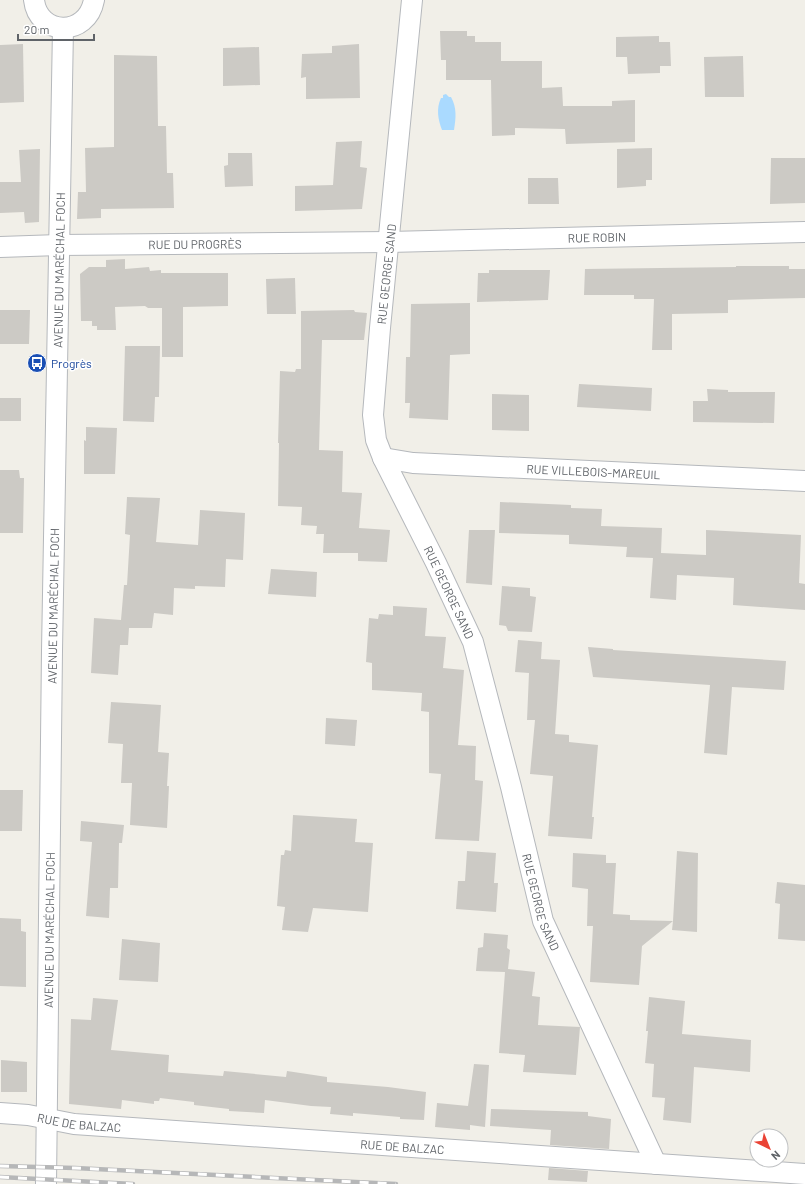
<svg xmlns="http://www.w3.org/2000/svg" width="805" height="1184" font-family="Barlow,sans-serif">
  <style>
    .water { fill: #aadaff }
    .building { fill: #cccac5 }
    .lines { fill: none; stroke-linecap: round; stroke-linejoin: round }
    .minor-casing { stroke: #b5b8bc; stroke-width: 22 }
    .minor { stroke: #fff; stroke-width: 20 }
    .rail-casing { stroke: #b6b7b8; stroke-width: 4.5 }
    .rail { stroke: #fff; stroke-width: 3; stroke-dasharray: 9; stroke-linecap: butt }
    .labels { text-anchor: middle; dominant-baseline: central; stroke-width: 3; stroke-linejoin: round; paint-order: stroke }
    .street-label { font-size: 12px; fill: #5f6368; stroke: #fff }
    .transit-label { font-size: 12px; fill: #164399; stroke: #fff; text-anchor: start }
  </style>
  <rect width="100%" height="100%" fill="#f1efe8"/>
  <path class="water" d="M446,94L449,97H451C457,108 456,118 454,130H442C438,119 436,109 441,98H443V95Z"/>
  <g class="building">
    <polygon points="440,31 467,31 467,36 475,36 475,42 501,42 501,61 542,61 542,88 562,87 563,106 612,106 612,101 635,100 635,142 566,144 565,129 515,128 515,135 492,136 491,80 446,80 446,60 441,60"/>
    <polygon points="659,36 659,42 670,42 671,66 660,66 660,73 628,74 627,57 616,57 616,37"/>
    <polygon points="23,44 24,102 0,103 0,45"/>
    <polygon points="359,44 360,98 306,99 306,77 301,78 302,54 332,53 332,46"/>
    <polygon points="259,47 260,85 223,86 223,48"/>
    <polygon points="114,55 157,56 158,126 166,126 167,173 173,173 174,208 101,209 101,218 77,219 78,192 86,192 85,148 114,147"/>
    <polygon points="743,56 744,97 705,97 704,57"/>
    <polygon points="362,141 360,167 367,168 362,209 295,211 295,186 333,185 336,142"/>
    <polygon points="652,148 652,180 646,180 646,186 617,188 617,149"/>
    <polygon points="40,149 39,222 25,223 24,212 0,213 0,182 21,182 19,150"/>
    <polygon points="228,153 252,153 253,186 225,187 224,166 228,165"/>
    <polygon points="771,158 805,158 805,203 770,204"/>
    <polygon points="528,178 558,178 559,204 528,204"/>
    <polygon points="125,259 125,269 149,267 150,271 161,270 161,273 228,273 228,306 183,307 183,357 162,357 162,308 148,308 145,306 115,307 116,330 97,330 97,326 92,326 92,321 81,321 80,274 89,267 106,267 106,260"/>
    <polygon points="736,266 789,266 789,269 805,269 805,298 728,300 728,313 672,314 672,350 652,350 654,299 634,299 634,295 584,295 585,269 736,267"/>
    <polygon points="489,270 550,270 548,300 477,302 478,273 489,273"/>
    <polygon points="295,278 296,314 267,314 266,279"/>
    <polygon points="470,303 470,354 450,355 448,420 409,418 410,403 405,403 406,357 410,357 411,304"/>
    <polygon points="0,310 30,310 29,344 0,344"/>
    <polygon points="354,310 355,312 367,313 364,340 322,340 319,450 343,451 342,492 362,493 359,528 390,530 387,562 358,561 358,553 323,553 324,534 316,534 317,526 301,525 302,507 278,506 279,443 278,443 280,371 295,372 296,369 301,369 301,311"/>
    <polygon points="125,346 160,346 159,397 155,397 154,422 123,421"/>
    <polygon points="579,384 652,388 651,411 577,407"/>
    <polygon points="707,389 728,390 728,392 775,392 774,423 693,422 693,401 708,401"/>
    <polygon points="492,394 529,395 529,431 492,430"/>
    <rect x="0" y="398" width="21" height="23"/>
    <polygon points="86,427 117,428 115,474 84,474 84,440 86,441"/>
    <polygon points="0,470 19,470 20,478 24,478 23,533 0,533"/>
    <polygon points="127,497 160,498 156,542 198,545 200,510 245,513 243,560 226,559 225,587 195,586 195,589 174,588 173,615 154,613 152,628 129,628 128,645 120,645 118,675 91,673 94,618 121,620 124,585 127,585 130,535 125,534"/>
    <polygon points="500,502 571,505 571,508 602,509 601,526 662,528 661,553 706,555 706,530 801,535 799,583 805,584 805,610 733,605 734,578 677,575 676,600 650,598 653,558 626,557 627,547 569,544 569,535 499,533"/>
    <polygon points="469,530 495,530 492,585 466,583"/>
    <polygon points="271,569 317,572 316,597 268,594"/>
    <polygon points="502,586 530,588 530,596 536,597 532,632 508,631 506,626 499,625"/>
    <polygon points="393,606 427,608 425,636 446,637 443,668 464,670 458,745 476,746 475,780 483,781 482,799 479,841 435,839 441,774 429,773 429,712 421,711 422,693 372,690 372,663 366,662 369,618 378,619 379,614 393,615"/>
    <polygon points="518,640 542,642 541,659 560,660 555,734 569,735 569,742 598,745 592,817 594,817 592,839 548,836 553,776 530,774 535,720 527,720 529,673 515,672"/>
    <polygon points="588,647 613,649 613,650 786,661 784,690 732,687 727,755 704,753 710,685 593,677"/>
    <polygon points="111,702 161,705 158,752 169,753 167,786 169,786 167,828 130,825 132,783 121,783 123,744 108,743"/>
    <polygon points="326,718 357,720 355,746 325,744"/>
    <polygon points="0,790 23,790 22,831 0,831"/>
    <polygon points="293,815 357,819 355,842 373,843 368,912 313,908 308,932 282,930 285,907 277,906 281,855 284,855 285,850 291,851"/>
    <polygon points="81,821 124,825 122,843 119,843 118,888 110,888 109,918 86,916 92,842 80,841"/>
    <polygon points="467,851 496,853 494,883 498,883 496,912 456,909 458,881 465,881"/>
    <polygon points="677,851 698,853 697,932 672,930 673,921 642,946 639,985 590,982 593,926 587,926 588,889 572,887 573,853 606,855 606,863 616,863 613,914 630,915 630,920 673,921"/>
    <polygon points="777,882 805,885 805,941 778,939 780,904 775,903"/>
    <polygon points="0,918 21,919 21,931 26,932 26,987 0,986"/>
    <polygon points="484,933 508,935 507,948 510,950 508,969 535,972 532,996 540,997 538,1025 580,1027 576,1075 523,1072 525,1055 499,1053 505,972 476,971 478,948 483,947"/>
    <polygon points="122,939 160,943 158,982 119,980"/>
    <polygon points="649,997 685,1001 682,1034 751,1040 750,1072 694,1067 691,1123 663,1120 665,1098 652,1097 654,1064 645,1063 648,1031 646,1031"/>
    <polygon points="93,998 118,1000 111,1050 169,1055 168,1072 223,1076 224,1071 286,1077 287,1071 327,1077 327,1082 388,1087 426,1092 424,1120 400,1119 400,1117 353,1113 353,1116 330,1114 331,1107 311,1106 265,1100 264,1113 229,1111 229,1109 194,1105 194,1102 160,1098 159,1101 154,1101 154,1104 122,1100 121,1109 69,1104 71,1019 91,1020"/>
    <polygon points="1,1060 27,1062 27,1092 1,1092"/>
    <polygon points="474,1064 489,1065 485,1127 470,1125 470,1130 435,1127 437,1103 468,1106"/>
    <polygon points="491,1109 588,1112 588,1116 611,1119 609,1149 550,1145 551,1130 490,1126"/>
    <polygon points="549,1168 588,1171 587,1182 548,1180"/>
  </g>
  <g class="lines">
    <g class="minor-casing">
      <g id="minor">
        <path d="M34,0C38,36 87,38 94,0"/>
        <path id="s1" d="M412,0L380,328L373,415L376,440L383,458L436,563L473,642L511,787L543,921L656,1164"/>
        <path id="s2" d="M0,247L59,245L389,242L805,232"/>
        <path id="s3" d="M383,458L413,463L805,481"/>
        <path id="s4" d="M0,1113L28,1115L74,1124L805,1174"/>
        <path id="s5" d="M46,1184L52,651L63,28"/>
      </g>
    </g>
    <use href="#minor" class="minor"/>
    <g class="rail-casing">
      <g id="rail">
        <polyline points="0,1166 75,1168 396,1184"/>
        <polyline points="0,1177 133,1184"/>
      </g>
    </g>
    <use href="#rail" class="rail"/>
  </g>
  <defs>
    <g id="bus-disc" transform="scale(1)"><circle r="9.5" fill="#1a4fb4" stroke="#fff"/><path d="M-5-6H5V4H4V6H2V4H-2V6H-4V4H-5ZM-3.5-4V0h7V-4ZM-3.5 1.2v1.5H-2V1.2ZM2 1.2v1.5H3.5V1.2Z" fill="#fff"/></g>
  </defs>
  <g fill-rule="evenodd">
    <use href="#bus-disc" x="37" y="363"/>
  </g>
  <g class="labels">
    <g class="street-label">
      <text stroke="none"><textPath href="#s2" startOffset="597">RUE ROBIN</textPath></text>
      <text stroke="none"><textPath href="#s2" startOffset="195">RUE DU PROGRÈS</textPath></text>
      <text stroke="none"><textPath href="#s5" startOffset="914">AVENUE DU MARÉCHAL FOCH</textPath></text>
      <text transform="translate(386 274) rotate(-84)">RUE GEORGE SAND</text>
      <text stroke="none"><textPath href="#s3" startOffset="211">RUE VILLEBOIS-MAREUIL</textPath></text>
      <text stroke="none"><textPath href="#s1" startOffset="611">RUE GEORGE SAND</textPath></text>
      <text stroke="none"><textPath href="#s5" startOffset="578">AVENUE DU MARÉCHAL FOCH</textPath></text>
      <text stroke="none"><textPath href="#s1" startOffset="935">RUE GEORGE SAND</textPath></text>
      <text stroke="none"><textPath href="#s5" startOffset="254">AVENUE DU MARÉCHAL FOCH</textPath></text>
      <text stroke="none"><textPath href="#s4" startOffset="80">RUE DE BALZAC</textPath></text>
      <text stroke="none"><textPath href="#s4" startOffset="404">RUE DE BALZAC</textPath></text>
    </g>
    <g class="transit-label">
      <text x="51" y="363">Progrès</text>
    </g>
  </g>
  <g transform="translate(769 1148) rotate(137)"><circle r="19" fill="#ffffff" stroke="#bfc1c3"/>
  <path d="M0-3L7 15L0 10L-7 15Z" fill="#ea4335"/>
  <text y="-6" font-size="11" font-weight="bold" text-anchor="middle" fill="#5f6368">N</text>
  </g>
  <path d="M18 34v6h76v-6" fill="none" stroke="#5f6368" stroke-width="2"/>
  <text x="24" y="34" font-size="12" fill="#5f6368" stroke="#ffffff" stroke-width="3" paint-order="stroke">20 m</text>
</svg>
